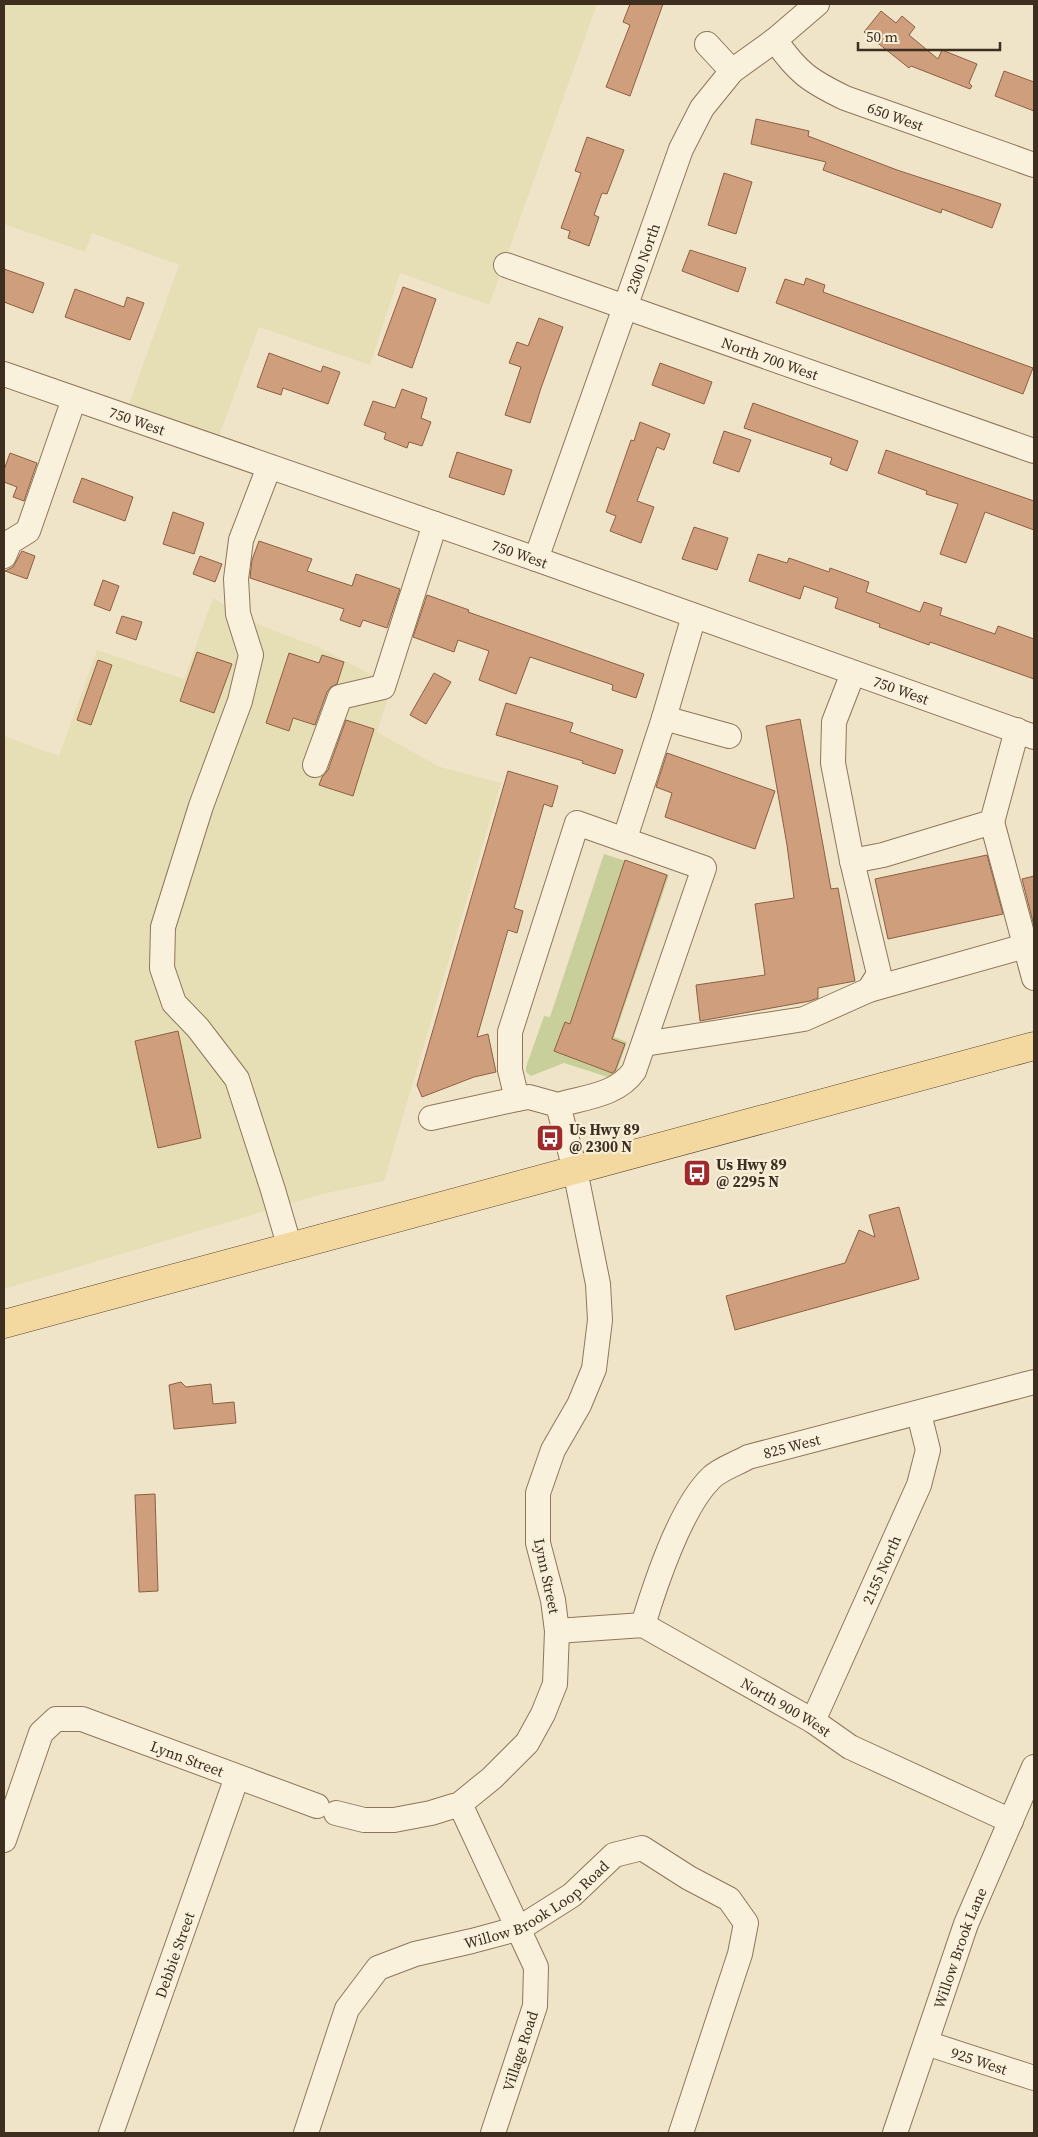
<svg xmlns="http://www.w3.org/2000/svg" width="1038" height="2137" font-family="'Source Serif 4',serif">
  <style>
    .farmland { fill: #e6deb5 }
    .green { fill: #c9cf9b }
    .building { fill: #cf9f7d; stroke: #8d5f41 }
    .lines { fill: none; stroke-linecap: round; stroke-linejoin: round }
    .minor-casing { stroke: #8d765c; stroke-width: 26 }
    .major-casing { stroke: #5b4430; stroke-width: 29 }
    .minor { stroke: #faf1dc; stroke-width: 24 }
    .major { stroke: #f3d9a0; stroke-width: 28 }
    .labels { text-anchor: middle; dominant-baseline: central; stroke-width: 4.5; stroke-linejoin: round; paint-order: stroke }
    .street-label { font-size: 15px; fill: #3d2e20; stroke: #f7eed8 }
    .poi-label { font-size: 15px; font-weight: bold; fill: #3d2e20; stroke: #f7eed8; text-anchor: start }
  </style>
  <rect width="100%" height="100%" fill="#f0e4c8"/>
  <g class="farmland">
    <polygon points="4,4 597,4 489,305 400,273 370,365 259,327 219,436 129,404 179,265 92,233 85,252 4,224"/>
    <polygon points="213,598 262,626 320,648 392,685 377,732 440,767 501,783 384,1181 322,1194 4,1289 4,736 59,756 97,650 184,679"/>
  </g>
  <polygon class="green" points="604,854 669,875 614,1037 627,1042 614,1079 564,1063 531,1076 526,1072 526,1067 544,1016 550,1017"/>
  <g class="building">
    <polygon points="630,4 663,4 630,96 606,87 630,25 623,22"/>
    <polygon points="881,11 896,23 902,16 915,27 909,35 938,59 942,50 977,64 969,83 972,86 970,89 911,66 909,68 864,32"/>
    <polygon points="1004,71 1034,82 1034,111 995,96"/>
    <polygon points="756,119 809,131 808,136 897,170 1001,204 992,228 942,209 941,213 823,170 826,162 751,144"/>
    <polygon points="587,137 624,150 607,194 602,193 594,215 599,217 589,246 568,238 570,231 561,228 581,173 575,171"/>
    <polygon points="724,173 752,182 736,234 708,225"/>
    <polygon points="690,250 746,268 738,292 682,271"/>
    <polygon points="4,269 44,283 33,313 4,302"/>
    <polygon points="806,278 825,285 823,292 1033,368 1023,394 776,303 785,279 804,285"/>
    <polygon points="403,287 436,299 412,368 378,355"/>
    <polygon points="75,289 124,307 127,297 144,303 130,340 65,317"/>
    <polygon points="539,318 563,327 541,388 530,423 505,415 521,367 509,363 517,342 528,346"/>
    <polygon points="269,353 321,372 323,366 340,372 328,404 283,388 281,395 257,387"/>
    <polygon points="660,363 712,382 704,404 652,385"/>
    <polygon points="402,389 427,398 421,418 431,422 422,446 409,442 407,448 384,439 386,433 364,425 373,401 395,408"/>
    <polygon points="753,403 858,441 847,471 830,464 832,458 744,428"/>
    <polygon points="640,422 670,434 664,450 657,447 637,501 654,507 641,543 610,531 616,516 606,512 631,440 634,441"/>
    <polygon points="724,431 751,440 739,472 713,463"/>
    <polygon points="886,450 1034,501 1034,530 985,512 966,563 940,554 958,504 926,494 927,491 878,473"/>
    <polygon points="457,452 512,470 504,495 449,477"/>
    <polygon points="10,453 37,463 24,501 13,497 17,487 4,482 4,470"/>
    <polygon points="82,478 133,497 125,521 73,502"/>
    <polygon points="173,512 204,523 194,554 163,544"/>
    <polygon points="694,527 728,538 717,570 682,559"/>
    <polygon points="259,541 312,559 307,571 352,586 356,574 400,589 387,628 363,620 360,627 340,620 344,609 250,578 252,560"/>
    <polygon points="22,551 35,556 27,579 5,571 13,567"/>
    <polygon points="758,554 787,563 789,558 829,572 830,568 869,582 866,592 920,612 924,602 942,608 940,615 995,634 998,626 1034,639 1034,679 930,642 929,645 879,627 880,624 835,608 838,598 804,586 800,599 749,581"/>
    <polygon points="200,556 222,564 215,582 193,574"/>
    <polygon points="103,580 119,586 110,611 94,605"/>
    <polygon points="427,595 469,610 468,612 644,674 636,698 612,690 613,685 530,657 516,694 479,680 489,651 458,640 454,652 413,637"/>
    <polygon points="122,616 142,622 136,640 116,633"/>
    <polygon points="197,652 232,664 214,713 180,701"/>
    <polygon points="289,653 319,663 322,655 344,662 337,684 331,687 327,692 315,725 293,718 289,731 266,723"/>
    <polygon points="98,660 112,665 91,725 77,720"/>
    <polygon points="434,673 451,682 426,724 410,715"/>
    <polygon points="506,703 573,723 570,732 623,750 615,774 582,763 583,761 496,735"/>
    <polygon points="800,719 831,889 838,888 855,981 818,988 818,998 810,1001 700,1021 696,985 765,975 755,904 794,898 787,845 766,726"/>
    <polygon points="346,720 374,729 353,796 319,785 322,777 328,770"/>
    <polygon points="667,753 775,791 755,849 665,817 672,793 656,787"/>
    <polygon points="508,771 558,786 552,807 544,804 514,908 523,911 517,933 508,930 477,1037 488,1034 496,1072 474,1077 422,1097 417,1085"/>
    <polygon points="987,855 1003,914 888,939 875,879"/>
    <polygon points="625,860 667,875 612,1039 625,1044 615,1071 612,1073 554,1051 565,1022 570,1024"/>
    <polygon points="1034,876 1034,926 1022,879"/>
    <polygon points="178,1031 201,1138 158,1148 135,1041"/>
    <polygon points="899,1207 919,1279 735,1330 726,1296 845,1263 859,1230 875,1237 869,1215"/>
    <polygon points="181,1382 186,1387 211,1384 213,1404 234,1402 236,1423 174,1429 169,1385"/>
    <polygon points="155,1494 158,1591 139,1592 135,1495"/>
  </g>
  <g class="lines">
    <g class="minor-casing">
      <g id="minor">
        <path id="s1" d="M775,40C798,73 810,81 845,98L1034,165"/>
        <polyline points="707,44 732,71"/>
        <path id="s2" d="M506,265L1034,451"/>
        <path id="s3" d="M4,374L536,559L1034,737"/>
        <polyline points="269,467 241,540 236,579 238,614 251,655 240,701 201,806 163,927 162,968 174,1003 198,1028 237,1079 273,1190 290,1248"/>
        <polyline points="4,556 10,542 28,531 74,399"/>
        <path id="s4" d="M536,559L681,149L702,108L732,71L775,40L817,4"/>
        <polyline points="853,673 834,722 833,763 852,861 883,855 992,822 1017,730"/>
        <polyline points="664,718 729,736"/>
        <polyline points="315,765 340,697 383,687 435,524"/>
        <polyline points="992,822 1034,978"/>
        <polyline points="625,838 664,718 694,616"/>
        <polyline points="869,990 1025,946"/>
        <polyline points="644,1044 804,1019 869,990 879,974 852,861"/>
        <polyline points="431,1118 517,1099"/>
        <path id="s5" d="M643,1625C655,1585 681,1507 711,1478C720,1469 736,1464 748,1457L1034,1382"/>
        <path id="s6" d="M557,1631L643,1625L813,1721L850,1747L1011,1821"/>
        <path id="s7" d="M813,1721L919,1485L928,1450L919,1414"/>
        <polyline points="460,1804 536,1967 535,2006 493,2133"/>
        <path d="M336,1813L364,1820H394L431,1813L460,1804L492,1778L527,1743L543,1714L555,1684L557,1631L553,1600L538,1543V1493L553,1450L579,1405L594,1369L600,1320L598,1284L575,1170L558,1105L529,1097L517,1099L510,1070V1032L577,823L704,868L634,1071C617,1095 586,1097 558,1105"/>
        <path id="s8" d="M4,1840L41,1733L56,1719H82L317,1806"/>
        <path id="s9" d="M926,2043L1034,2078"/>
        <path id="s10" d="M111,2133L237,1777"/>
        <path id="s11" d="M306,2133L347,2009L378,1968L415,1954L472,1941L520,1928L572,1895L614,1855L642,1848L689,1878L729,1899L746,1923L740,1954L681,2133"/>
        <path id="s12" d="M895,2133L966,1924L1034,1767"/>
      </g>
    </g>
    <g class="major-casing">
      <polyline id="major" points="4,1324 1034,1046"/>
    </g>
    <use href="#minor" class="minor"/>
    <use href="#major" class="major"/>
  </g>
  <defs>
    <g id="bus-square" transform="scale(1.4375)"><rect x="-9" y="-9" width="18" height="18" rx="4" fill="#9e2a2b" stroke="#f7eed8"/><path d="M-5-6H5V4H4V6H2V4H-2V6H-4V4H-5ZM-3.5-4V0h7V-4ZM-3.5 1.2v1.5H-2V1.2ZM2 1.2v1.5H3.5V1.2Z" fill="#fff"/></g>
  </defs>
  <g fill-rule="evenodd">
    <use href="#bus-square" x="550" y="1138"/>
    <use href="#bus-square" x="697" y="1173"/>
  </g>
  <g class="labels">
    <g class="street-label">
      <text stroke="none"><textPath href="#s1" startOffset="146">650 West</textPath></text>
      <text stroke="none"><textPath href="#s4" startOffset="319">2300 North</textPath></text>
      <text stroke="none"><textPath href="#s2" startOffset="280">North 700 West</textPath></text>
      <text stroke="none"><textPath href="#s3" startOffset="141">750 West</textPath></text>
      <text stroke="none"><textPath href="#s3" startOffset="546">750 West</textPath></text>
      <text stroke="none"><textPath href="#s3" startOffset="951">750 West</textPath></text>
      <text stroke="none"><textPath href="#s5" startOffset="251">825 West</textPath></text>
      <text stroke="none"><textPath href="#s7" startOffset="166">2155 North</textPath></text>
      <text transform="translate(547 1576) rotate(78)">Lynn Street</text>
      <text stroke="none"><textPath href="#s6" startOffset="251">North 900 West</textPath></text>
      <text stroke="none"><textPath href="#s8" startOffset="272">Lynn Street</textPath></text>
      <text stroke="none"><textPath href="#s11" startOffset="355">Willow Brook Loop Road</textPath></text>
      <text stroke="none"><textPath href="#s12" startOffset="196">Willow Brook Lane</textPath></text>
      <text stroke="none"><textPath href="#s10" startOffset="189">Debbie Street</textPath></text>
      <text transform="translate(520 2051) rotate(-72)">Village Road</text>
      <text stroke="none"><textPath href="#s9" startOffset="56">925 West</textPath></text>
    </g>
    <g class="poi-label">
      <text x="569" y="1129">Us Hwy 89<tspan x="569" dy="17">@ 2300 N</tspan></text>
      <text x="716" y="1164">Us Hwy 89<tspan x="716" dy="17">@ 2295 N</tspan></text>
    </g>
  </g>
  <rect width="1038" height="2137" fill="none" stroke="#3d2e20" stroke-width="10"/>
  <path d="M858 42v8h142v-8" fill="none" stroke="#3d2e20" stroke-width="2.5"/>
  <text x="866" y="42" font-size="15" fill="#3d2e20" stroke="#f7eed8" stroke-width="4" paint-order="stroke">50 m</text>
</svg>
